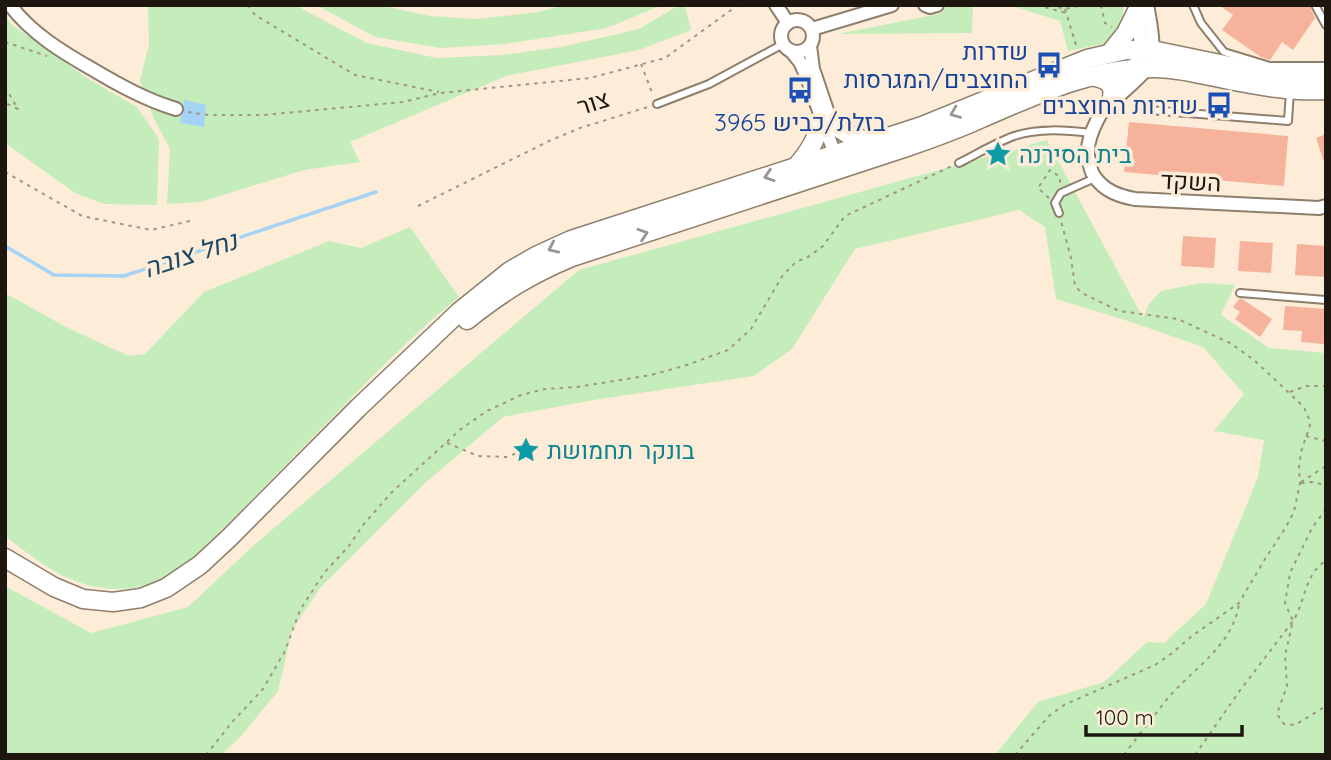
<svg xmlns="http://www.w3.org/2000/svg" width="1331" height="760" font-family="Quicksand,Heebo,sans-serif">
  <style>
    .green { fill: #c5edbb }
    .water { fill: #a4d3f6 }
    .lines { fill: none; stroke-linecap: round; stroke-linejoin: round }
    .stream { stroke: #a4d3f6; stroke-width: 3.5 }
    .building { fill: #f7b29b }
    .lane-casing { stroke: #8e7f6d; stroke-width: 10 }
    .street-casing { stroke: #8e7f6d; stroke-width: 16 }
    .secondary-casing { stroke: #8e7f6d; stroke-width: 21 }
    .path { stroke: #a19586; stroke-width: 2; stroke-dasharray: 3.5 5; stroke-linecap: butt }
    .lane { stroke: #fff; stroke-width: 6 }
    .street { stroke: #fff; stroke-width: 12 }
    .secondary { stroke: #fff; stroke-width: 18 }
    .oneway { stroke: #999793 }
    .labels { text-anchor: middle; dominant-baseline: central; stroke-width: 7; stroke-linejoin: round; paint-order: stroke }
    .transit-label { font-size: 24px; fill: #164399; stroke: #fdedd8; text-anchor: end }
    .street-label { font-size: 24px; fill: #1d1710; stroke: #fdedd8 }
    .culture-label { font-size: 24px; fill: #0d838f; stroke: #fdedd8; text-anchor: start }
    .water-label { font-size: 26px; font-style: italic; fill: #1d4967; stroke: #fdedd8 }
  </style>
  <rect width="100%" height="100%" fill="#fdedd8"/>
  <g class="green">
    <polygon points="148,5 298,5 304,10 367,43 437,58 502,55 561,47 639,29 679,5 685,5 691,30 639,50 506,76 350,142 360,162 304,170 200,202 167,204 170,149 154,119 140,81 149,44"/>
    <polygon points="316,5 379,5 430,16 476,19 539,12 563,5 662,5 607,28 505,44 441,48 375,37"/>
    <polygon points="949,5 973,5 972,33 837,34 939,14"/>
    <polygon points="1009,5 1123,5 1124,23 1108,43 1068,51 1060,21"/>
    <polygon points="5,14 11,24 87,78 137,107 159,139 157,205 104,204 75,193 5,143"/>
    <polygon points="1047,140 1143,318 1149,304 1161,291 1201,283 1235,285 1221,315 1269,348 1326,353 1326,755 995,755 1038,702 1104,682 1147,642 1164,643 1206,604 1258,477 1264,440 1214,431 1244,394 1203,347 1128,321 1056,299 1045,227 1019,210 855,249 792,349 754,376 594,400 503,417 425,483 321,587 292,630 278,691 242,735 221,755 5,755 5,586 91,633 188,607 254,545 579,270"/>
    <path d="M410,227L459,297C420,328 387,362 353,396C296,454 240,513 182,568C142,596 96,595 54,571C37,561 21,548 5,536V293L66,327L107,346L129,356L145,354L204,292L329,241L361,248Z"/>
  </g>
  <polygon class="water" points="184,100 206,105 204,127 180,123"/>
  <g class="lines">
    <polyline class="stream" points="5,246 54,275 124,276 376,192"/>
  </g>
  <g class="building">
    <polygon points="1219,5 1309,5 1315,18 1293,50 1282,42 1270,60 1261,57 1222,30 1233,15"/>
    <polygon points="1129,122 1288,136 1284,186 1124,172"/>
    <polygon points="1326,134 1326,162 1324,162 1316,138"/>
    <polygon points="1183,236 1216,238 1214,268 1181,266"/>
    <polygon points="1240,241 1273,243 1271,273 1238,271"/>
    <polygon points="1297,244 1326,246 1326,277 1295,275"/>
    <polygon points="1239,299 1242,299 1272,319 1260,337 1235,319 1240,312 1233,307"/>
    <polygon points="1285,306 1326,309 1326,336 1324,336 1324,344 1301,342 1302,331 1283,330"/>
  </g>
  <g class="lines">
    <g class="lane-casing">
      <g id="lane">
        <polyline points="1193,5 1201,23 1224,52 1270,66 1326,66"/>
        <polyline points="1315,5 1326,25"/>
        <polyline points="657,104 709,84 783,44"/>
        <polyline points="1149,110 1288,121 1290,91"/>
        <path d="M959,163C977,154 995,143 1014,136C1039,128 1065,130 1091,133"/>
        <polyline points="1059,213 1055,203 1061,193 1095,178"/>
        <polyline points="1240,293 1326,300"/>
      </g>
    </g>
    <g class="street-casing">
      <g id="street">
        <path d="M10,5C31,33 62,52 92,69C119,85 146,100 176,109"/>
        <polyline points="776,5 788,23"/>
        <polyline points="925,5 930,7 937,5"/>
        <path d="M1137,12C1139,27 1143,46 1137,60C1132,71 1125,79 1118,87C1105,106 1086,133 1088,155C1089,163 1090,170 1094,176C1104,191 1119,196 1135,199L1319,208L1326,206"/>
        <circle cx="797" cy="36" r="16"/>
        <polyline points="812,29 892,5"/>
        <polyline points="810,46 813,69 833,128"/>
        <polyline points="791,51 800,62 806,75 837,160"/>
        <path d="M1120,95C1129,86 1141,77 1148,67C1157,54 1150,20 1147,5"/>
      </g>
    </g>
    <g class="secondary-casing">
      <g id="secondary">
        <polyline points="1110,53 1126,33 1137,11"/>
        <path d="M1090,76C1104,78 1115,82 1112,97"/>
        <path d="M831,121C844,134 856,140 874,141"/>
        <path d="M796,167C809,152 818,138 821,118"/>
        <path d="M467,320C502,292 531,274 572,257L907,147C933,138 958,129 982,118C1038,94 1094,67 1156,68C1177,68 1199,74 1220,78C1255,85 1289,92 1326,90"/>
        <polyline points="5,558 54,587 83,599 113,602 141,598 166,588 200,565 229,538 358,408 459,312 510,271 536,256 571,240 922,126 1087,59 1126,50 1152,50 1278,76 1301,78 1326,77"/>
      </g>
    </g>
    <g class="path">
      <polyline points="248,5 255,15 355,75 439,92"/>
      <polyline points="1037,5 1066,13"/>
      <polyline points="1050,5 1065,9 1083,5"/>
      <polyline points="1101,5 1105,23 1112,27"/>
      <polyline points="1065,9 1077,48"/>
      <polyline points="5,42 47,56"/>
      <polyline points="641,64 653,95"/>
      <polyline points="5,87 18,109 5,103"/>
      <polyline points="188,112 209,115 263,115 403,102 440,93 590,78 665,58 738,5"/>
      <polyline points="5,172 82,216 151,230 194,220"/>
      <polyline points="1049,198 1038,188 1050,170 1060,177 1060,186"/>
      <polyline points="418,206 549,141 580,128 648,107"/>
      <polyline points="1290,392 1306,386 1326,386"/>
      <polyline points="1306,436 1326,441"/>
      <polyline points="447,443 478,456 506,457 526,450"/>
      <polyline points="1301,482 1326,466"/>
      <polyline points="1301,483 1312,482 1326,485"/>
      <polyline points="1326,509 1312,528 1290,573 1285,603 1293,621 1285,655 1287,686 1277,714 1284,724 1295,725 1326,706"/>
      <polyline points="206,755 233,721 263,689 285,651 300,610 324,573 349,546 363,525 392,492 461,429 487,411 521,395 545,389 577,387 651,375 687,365 728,350 751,329 783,275 796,262 808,257 823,246 845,216 952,166"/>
      <polyline points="1015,755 1049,716 1064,705 1155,665 1171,654 1192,636 1239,603 1265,559 1286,527 1294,512 1300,483 1299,467 1301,452 1310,425 1309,419 1304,407 1254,360 1230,343 1178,319 1119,311 1082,293 1075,286 1071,258 1061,221"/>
      <path d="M1124,755C1138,736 1153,717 1168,698C1193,669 1233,645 1239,604"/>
      <path d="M1195,755L1241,689L1293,621C1305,603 1305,572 1326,561"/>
    </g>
    <use href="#lane" class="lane"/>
    <use href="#street" class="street"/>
    <use href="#secondary" class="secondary"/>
  </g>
  <defs><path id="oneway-chevron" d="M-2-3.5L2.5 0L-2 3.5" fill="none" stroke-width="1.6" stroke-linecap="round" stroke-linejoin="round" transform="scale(1.75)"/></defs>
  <g class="oneway">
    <use href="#oneway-chevron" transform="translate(955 113) rotate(158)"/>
    <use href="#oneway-chevron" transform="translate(769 176) rotate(162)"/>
    <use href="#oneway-chevron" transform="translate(643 234) rotate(-18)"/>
    <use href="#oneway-chevron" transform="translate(553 248) rotate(156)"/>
  </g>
  <defs>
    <g id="bus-bare" transform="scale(2.1)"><path d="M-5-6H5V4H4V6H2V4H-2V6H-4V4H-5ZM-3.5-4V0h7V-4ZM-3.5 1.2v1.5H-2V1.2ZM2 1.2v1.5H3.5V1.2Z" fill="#1a4fb4" stroke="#fdedd8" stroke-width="2.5" paint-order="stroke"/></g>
    <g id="sight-bare" transform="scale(2.1)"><path d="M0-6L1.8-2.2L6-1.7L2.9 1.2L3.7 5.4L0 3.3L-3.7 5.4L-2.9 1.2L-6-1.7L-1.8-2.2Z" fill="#0f9aa8" stroke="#fdedd8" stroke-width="2.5" paint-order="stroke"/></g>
  </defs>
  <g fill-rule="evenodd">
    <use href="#bus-bare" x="1049" y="65"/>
    <use href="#bus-bare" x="800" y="90"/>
    <use href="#bus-bare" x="1219" y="105"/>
    <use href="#sight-bare" x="998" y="154"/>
    <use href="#sight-bare" x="526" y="450"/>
  </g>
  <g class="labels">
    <g class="transit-label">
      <text x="1028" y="51">שדרות<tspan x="1028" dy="28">החוצבים/המגרסות</tspan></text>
      <text x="1198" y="105">שדרות החוצבים</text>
      <text x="800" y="122" text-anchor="middle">בזלת/כביש 3965</text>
    </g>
    <g class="street-label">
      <text transform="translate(593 102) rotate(-18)">צור</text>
      <text transform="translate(1191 181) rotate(3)">השקד</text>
    </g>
    <g class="culture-label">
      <text x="1019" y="154">בית הסירנה</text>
      <text x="547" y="450">בונקר תחמושת</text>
    </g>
    <g class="water-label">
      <text transform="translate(190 254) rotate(-18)">נחל צובה</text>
    </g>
  </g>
  <rect width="1331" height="760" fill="none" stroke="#1d1710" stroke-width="14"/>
  <path d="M1086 725v10h156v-10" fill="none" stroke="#1d1710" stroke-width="3.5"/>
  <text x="1096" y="725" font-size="21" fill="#1d1710" stroke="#fdedd8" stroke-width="5" paint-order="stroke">100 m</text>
</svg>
